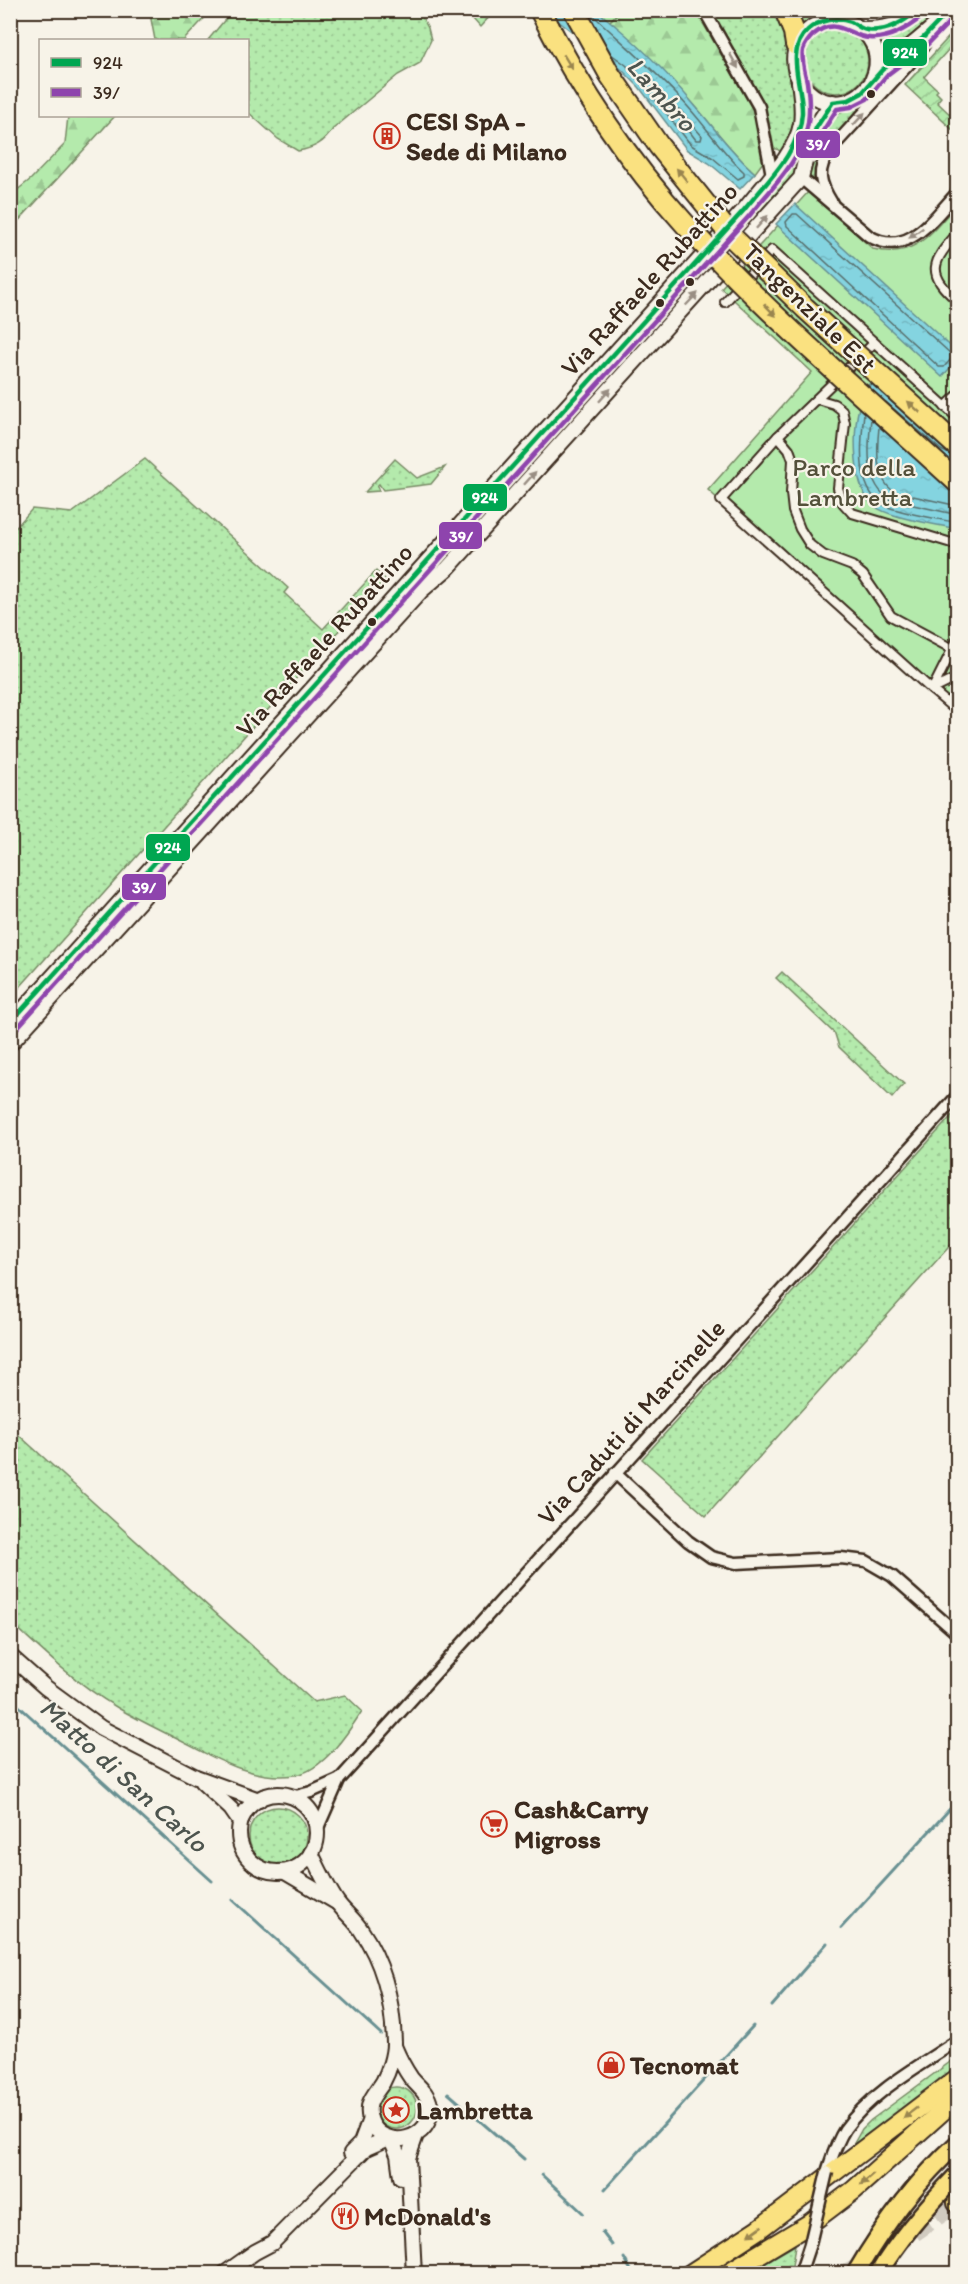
<svg xmlns="http://www.w3.org/2000/svg" width="968" height="2284" font-family="Itim,sans-serif">
  <style>
    .grass { fill: url(#grass-dots); stroke: #788a65; stroke-width: 1.5 }
    .forest { fill: url(#forest-firs); stroke: #788a65; stroke-width: 1.5 }
    .park { fill: #b4eaac; stroke: #788a65; stroke-width: 1.5 }
    .garden { fill: url(#garden-furrows); stroke: #788a65; stroke-width: 1.5 }
    .water { fill: url(#water-ripples); stroke: #679092; stroke-width: 1.5 }
    .lines { fill: none; stroke-linecap: round; stroke-linejoin: round }
    .shore { stroke: #586e6c; stroke-width: 1.5 }
    .stream { stroke: #679092; stroke-width: 3 }
    .trunk-tunnel { stroke: #d1cbc0; stroke-width: 18; stroke-dasharray: 18 9; stroke-linecap: butt }
    .pedestrian-casing { stroke: #3b2a1e; stroke-width: 12 }
    .minor-casing { stroke: #3b2a1e; stroke-width: 15 }
    .tertiary-casing { stroke: #3b2a1e; stroke-width: 18 }
    .primary-casing { stroke: #3b2a1e; stroke-width: 21 }
    .trunk-casing { stroke: #3b2a1e; stroke-width: 22 }
    .motorway-casing { stroke: #3b2a1e; stroke-width: 24 }
    .pedestrian { stroke: #f7f3e8; stroke-width: 8 }
    .minor { stroke: #f7f3e8; stroke-width: 10 }
    .tertiary { stroke: #f7f3e8; stroke-width: 14 }
    .primary { stroke: #fae180; stroke-width: 16 }
    .trunk { stroke: #fae180; stroke-width: 18 }
    .motorway { stroke: #fae180; stroke-width: 20 }
    .minor-bridge-casing { stroke: #3b2a1e; stroke-width: 15; stroke-linecap: butt }
    .motorway-bridge-casing { stroke: #3b2a1e; stroke-width: 24; stroke-linecap: butt }
    .minor-bridge { stroke: #f7f3e8; stroke-width: 10 }
    .motorway-bridge { stroke: #fae180; stroke-width: 20 }
    .bus-1-casing { stroke: #f7f3e8; stroke-width: 9 }
    .bus-2-casing { stroke: #f7f3e8; stroke-width: 9 }
    .bus-1 { stroke: #00a651; stroke-width: 4.5 }
    .bus-2 { stroke: #8e44ad; stroke-width: 4.5 }
    .oneway { fill: #998e83 }
    .oneway2 { fill: #9a864f }
    .bus-dot { fill: #3b2a1e; stroke: #f7f3e8; stroke-width: 2 }
    .labels { text-anchor: middle; dominant-baseline: central; stroke-width: 4.5; stroke-linejoin: round; paint-order: stroke }
    .poi-label { font-size: 26px; font-weight: bold; fill: #3b2a1e; stroke: #f7f3e8; text-anchor: start }
    .street-label { font-size: 26px; fill: #3b2a1e; stroke: #f7f3e8 }
    .park-label { font-size: 26px; fill: #53503a; stroke: #f7f3e8 }
    .water-label { font-size: 27px; font-style: italic; fill: #4d544e; stroke: #f7f3e8 }
    .line-badge { stroke: #f7f3e8; stroke-width: 2 }
    .badge-label { font-size: 16px; text-anchor: middle; font-weight: bold; fill: #fff }
  </style>
  <defs>
    <pattern id="grass-dots" width="8" height="8" patternUnits="userSpaceOnUse" patternTransform="scale(1.5)"><rect width="8" height="8" fill="#b4eaac"/><path d="M2 2h.1M6 6h.1" fill="none" stroke="#9cc994" stroke-width="1.8" stroke-linecap="round"/></pattern>
    <pattern id="forest-firs" width="22" height="20" patternUnits="userSpaceOnUse" patternTransform="scale(1.5)"><rect width="22" height="20" fill="#b4eaac"/><path d="M5 1l3.5 6h-7zM16 11l3.5 6h-7z" fill="#9cc994"/></pattern>
    <pattern id="garden-furrows" width="10" height="10" patternUnits="userSpaceOnUse" patternTransform="scale(1.5)"><rect width="10" height="10" fill="#b4eaac"/><path d="M-1 1l2-2M0 10L10 0M9 11l2-2" fill="none" stroke="#9cc994"/></pattern>
    <pattern id="water-ripples" width="26" height="14" patternUnits="userSpaceOnUse" patternTransform="scale(1.5)"><rect width="26" height="14" fill="#84d4e0"/><path d="M2 4q2-2 4 0t4 0M15 11q2-2 4 0t4 0" fill="none" stroke="#73b6c0"/></pattern>
  </defs>
  <rect width="100%" height="100%" fill="#f7f3e8"/>
  <filter id="ink" filterUnits="userSpaceOnUse"><feTurbulence type="fractalNoise" baseFrequency=".0167" numOctaves="2"/><feDisplacementMap in="SourceGraphic" scale="12" xChannelSelector="R" yChannelSelector="G"/><feConvolveMatrix kernelMatrix="1 2 1 2 8 2 1 2 1" color-interpolation-filters="sRGB"/></filter>
  <g filter="url(#ink)">
    <g class="grass">
      <path d="M233,10L410,11L422,17L428,28L431,40L420,63L398,75L333,129C324,143 314,148 298,151L278,139L248,112V40H208Z"/>
      <polygon points="597,11 620,11 609,22"/>
      <polygon points="709,11 727,14 740,11 777,11 788,40 787,72 793,88 796,109 791,135 781,152 777,149 770,149 768,134"/>
      <polygon points="793,11 821,11 822,14 801,27"/>
      <polygon points="850,11 893,11 877,17"/>
      <polygon points="921,18 929,24 885,58 878,36 902,31"/>
      <circle cx="836" cy="61" r="32"/>
      <polygon points="866,102 817,178 813,179 814,187 809,180 809,176 819,138 825,126 838,114 855,108"/>
      <polygon points="799,146 802,146 793,178 756,220 750,220 748,214"/>
      <polygon points="689,283 693,287 11,1038 10,1030"/>
      <polygon points="145,459 288,588 284,593 323,629 376,571 385,579 11,997 11,533 32,509 72,513"/>
      <polygon points="395,459 417,478 445,467 431,484 383,490 379,484 377,486 379,491 365,492"/>
      <polygon points="782,972 904,1084 892,1098 839,1047 835,1034 776,978"/>
      <polygon points="957,1110 957,1238 706,1516 642,1459"/>
      <path d="M11,1428L314,1702L345,1695L362,1711C348,1733 323,1771 295,1775C256,1781 220,1761 187,1744C164,1732 140,1721 118,1708C78,1685 44,1653 11,1622Z"/>
      <circle cx="278" cy="1836" r="29"/>
      <polygon points="957,2057 957,2071 848,2154 862,2129 871,2120"/>
      <circle cx="396" cy="2108" r="21"/>
      <polygon points="795,2245 791,2273 747,2273"/>
    </g>
    <g class="forest">
      <polygon points="153,11 153,10 211,11 184,40 155,40 151,19"/>
      <polygon points="466,11 495,11 480,27"/>
      <path d="M620,11H696L751,106L756,120L763,162L755,173C732,153 716,130 696,107C670,76 640,49 609,22Z"/>
      <polygon points="68,116 115,116 11,229 11,195 31,179 65,144"/>
    </g>
    <path class="park" d="M809,191L873,249C915,260 932,232 957,204V718L708,490L812,372L721,288Z"/>
    <polygon class="garden" points="957,28 957,40 924,77 938,90 936,92 941,97 937,102 957,121 957,134 905,85"/>
    <g class="water">
      <path d="M596,10C632,38 667,72 696,107C716,130 732,153 755,173L740,189L709,163L687,150L639,87L621,69L545,11Z"/>
      <polygon points="795,204 957,352 957,360 942,377 776,224"/>
      <path d="M882,367L957,435V529C937,524 887,518 873,505C852,487 853,432 859,407C863,391 872,379 882,367Z"/>
    </g>
    <g class="lines">
      <g class="shore">
        <path d="M593,10L595,17C627,47 660,75 689,108C708,129 723,153 744,172V176L738,179L713,158L691,145L643,83L626,65L611,54"/>
        <polygon points="679,109 702,136 701,140 696,140 676,114 676,110"/>
        <polygon points="793,214 797,214 951,354 952,358 944,367 939,367 787,226 786,222"/>
        <polyline points="886,402 941,450 949,454"/>
        <path d="M864,413C861,442 854,494 888,507C910,515 935,518 958,523"/>
        <path d="M871,419C868,446 864,485 891,500L958,515"/>
        <path d="M879,427C877,447 874,480 895,492L958,506"/>
      </g>
      <g class="stream">
        <polyline points="10,1698 212,1881"/>
        <polyline points="233,1900 381,2034"/>
        <polyline points="841,1928 958,1800"/>
        <polyline points="772,2006 827,1943"/>
        <polyline points="448,2093 524,2159"/>
        <polyline points="542,2175 583,2213"/>
        <polyline points="605,2189 753,2026"/>
        <polyline points="602,2232 612,2245"/>
        <polyline points="624,2258 633,2274"/>
      </g>
      <polyline class="trunk-tunnel" points="845,2274 879,2257 957,2203"/>
      <g class="pedestrian-casing">
        <g id="pedestrian">
          <path d="M958,233C932,261 925,274 958,301"/>
          <polyline points="725,302 772,250 958,418"/>
          <polyline points="874,343 778,436 721,500 932,690 958,677"/>
          <polyline points="817,399 834,404 842,410 845,423 838,488 843,503 852,513 958,545"/>
          <polyline points="945,407 958,395"/>
          <polyline points="778,436 789,449 793,460 791,493 793,511 800,529 810,545 823,555 852,566 863,575 891,616 958,652"/>
          <polyline points="958,638 932,690 958,712"/>
        </g>
      </g>
      <g class="minor-casing">
        <g id="minor">
          <polyline points="704,10 759,107 772,175"/>
          <path d="M801,178L869,236C908,259 933,218 958,192"/>
          <path d="M832,203C819,182 816,171 830,150L918,54L933,31"/>
          <polyline points="615,1473 688,1541 711,1557 736,1563 841,1558 866,1561 892,1576 958,1634"/>
          <polyline points="292,1797 311,1792 338,1780"/>
          <polyline points="317,1830 339,1780 958,1095"/>
          <path d="M827,2172C832,2157 836,2143 845,2129C871,2092 921,2065 958,2040"/>
          <polyline points="800,2274 810,2244"/>
        </g>
      </g>
      <g class="tertiary-casing">
        <g id="tertiary">
          <path d="M863,29C884,29 902,26 918,10"/>
          <path d="M872,81C893,38 840,0 806,32C773,65 815,121 856,97C868,90 875,77 885,68C907,48 930,32 951,10"/>
          <path d="M10,1024L744,210C762,186 796,154 801,124C803,110 801,95 799,82"/>
          <path d="M10,1044L300,724L421,591L448,568L801,178C809,145 811,129 833,102"/>
          <polyline points="10,1656 45,1687 101,1728 196,1777 259,1800"/>
          <polyline points="202,1782 231,1809 240,1822"/>
          <circle cx="278" cy="1833" r="39"/>
          <path d="M311,1853C319,1870 327,1887 337,1902C344,1912 354,1919 361,1930C383,1962 393,2003 394,2043C394,2055 389,2071 383,2082C375,2095 365,2102 370,2119C382,2154 436,2140 430,2104C427,2092 418,2087 411,2078C404,2068 399,2058 394,2046"/>
          <polyline points="285,1872 336,1902"/>
          <polyline points="391,2139 398,2155 401,2177"/>
          <polyline points="351,2153 361,2143 370,2119"/>
          <polyline points="224,2274 255,2252 272,2243 366,2148 389,2138"/>
          <polyline points="414,2274 408,2158 416,2135"/>
        </g>
      </g>
      <g class="primary-casing">
        <g id="primary">
          <path d="M855,2274C883,2226 917,2180 958,2143"/>
          <path d="M878,2274C900,2237 928,2205 958,2174"/>
        </g>
      </g>
      <g class="trunk-casing">
        <g id="trunk">
          <polyline points="957,2203 958,2203"/>
          <polyline points="690,2274 759,2229 958,2078"/>
          <polyline points="726,2274 809,2224 854,2190 958,2097"/>
        </g>
      </g>
      <g class="motorway-casing">
        <g id="motorway">
          <polyline points="785,10 794,32 796,45"/>
          <polyline points="830,10 841,20"/>
        </g>
      </g>
      <use href="#pedestrian" class="pedestrian"/>
      <use href="#minor" class="minor"/>
      <use href="#tertiary" class="tertiary"/>
      <use href="#primary" class="primary"/>
      <use href="#trunk" class="trunk"/>
      <use href="#motorway" class="motorway"/>
      <g class="minor-bridge-casing">
        <polyline id="minor-bridge" points="810,2244 827,2172"/>
      </g>
      <g class="motorway-bridge-casing">
        <g id="motorway-bridge">
          <path d="M540,10C579,87 627,160 685,224C769,316 866,398 958,483"/>
          <polyline points="574,10 610,75 659,146 732,237 805,308 958,447"/>
        </g>
      </g>
      <use href="#minor-bridge" class="minor-bridge"/>
      <use href="#motorway-bridge" class="motorway-bridge"/>
      <g class="bus-1-casing">
        <g id="bus-1">
          <polyline points="806,157 816,128 833,102 849,100 862,93 882,70 923,38 950,10"/>
          <path d="M10,1023L744,210C767,181 800,152 802,113C803,85 784,52 808,30C819,20 837,16 851,22C857,25 861,29 867,30C886,33 904,22 917,10"/>
        </g>
      </g>
      <g class="bus-2-casing">
        <g id="bus-2">
          <polyline points="813,159 823,131 837,109 851,107 867,99 887,75 928,44 956,15"/>
          <path d="M16,1029L750,215C772,187 802,160 808,123C810,110 809,95 807,82C805,72 801,60 803,50C805,44 809,39 813,35C836,15 848,36 869,38C889,40 908,28 923,16"/>
        </g>
      </g>
      <use href="#bus-1" class="bus-1"/>
      <use href="#bus-2" class="bus-2"/>
    </g>
    <defs><path id="oneway-solid" d="M-6-.8H1V-3.2L6.5 0L1 3.2V.8H-6Z" transform="scale(1.5)"/></defs>
    <g class="oneway">
      <use href="#oneway-solid" transform="translate(734 61) rotate(60)"/>
      <use href="#oneway-solid" transform="translate(859 119) rotate(-47)"/>
      <use href="#oneway-solid" transform="translate(762 222) rotate(-48)"/>
      <use href="#oneway-solid" transform="translate(916 233) rotate(144)"/>
      <use href="#oneway-solid" transform="translate(692 299) rotate(-46)"/>
      <use href="#oneway-solid" transform="translate(605 395) rotate(-48)"/>
      <use href="#oneway-solid" transform="translate(530 478) rotate(-48)"/>
    </g>
    <g class="oneway2">
      <use href="#oneway-solid" transform="translate(568 62) rotate(59)"/>
      <use href="#oneway-solid" transform="translate(682 175) rotate(-129)"/>
      <use href="#oneway-solid" transform="translate(770 310) rotate(45)"/>
      <use href="#oneway-solid" transform="translate(914 407) rotate(-138)"/>
      <use href="#oneway-solid" transform="translate(910 2113) rotate(142)"/>
      <use href="#oneway-solid" transform="translate(867 2179) rotate(139)"/>
      <use href="#oneway-solid" transform="translate(755 2231) rotate(145)"/>
    </g>
  </g>
  <defs>
    <g id="building-ring" transform="scale(1.35)"><circle r="9.5" fill="#f7f3e8" stroke="#c8321e" stroke-width="1.5"/><path d="M-4-6H4V6H1V3H-1V6H-4ZM-2.5-4.3h1.7v1.8h-1.7ZM.8-4.3h1.7v1.8H.8ZM-2.5-1h1.7V.8h-1.7ZM.8-1h1.7V.8H.8Z" fill="#c8321e"/></g>
    <g id="supermarket-ring" transform="scale(1.35)"><circle r="9.5" fill="#f7f3e8" stroke="#c8321e" stroke-width="1.5"/><path d="M-6-5.5h2.5l.6 2H6L4.5 2H-2.5L-4.4-4H-6ZM-1.5 3.2a1.3 1.3 0 1 0 .1 0ZM3 3.2a1.3 1.3 0 1 0 .1 0Z" fill="#c8321e"/></g>
    <g id="shop-ring" transform="scale(1.35)"><circle r="9.5" fill="#f7f3e8" stroke="#c8321e" stroke-width="1.5"/><path d="M-5-2.5h2.3a2.7 3.5 0 0 1 5.4 0H5L5.5 6h-11ZM-1.5-2.5h3a1.5 2.3 0 0 0-3 0Z" fill="#c8321e"/></g>
    <g id="sight-ring" transform="scale(1.35)"><circle r="9.5" fill="#f7f3e8" stroke="#c8321e" stroke-width="1.5"/><path d="M0-6L1.8-2.2L6-1.7L2.9 1.2L3.7 5.4L0 3.3L-3.7 5.4L-2.9 1.2L-6-1.7L-1.8-2.2Z" fill="#c8321e"/></g>
    <g id="restaurant-ring" transform="scale(1.35)"><circle r="9.5" fill="#f7f3e8" stroke="#c8321e" stroke-width="1.5"/><path d="M-5-6h1v4h1v-4h1v4h1v-4h1v5L-1.5 .5V6h-2V.5L-5-1ZM5-6V6H3V1.5H1.5Q1.5-4 5-6Z" fill="#c8321e"/></g>
  </defs>
  <g fill-rule="evenodd">
    <use href="#building-ring" x="387" y="136"/>
    <use href="#supermarket-ring" x="494" y="1824"/>
    <use href="#shop-ring" x="611" y="2065"/>
    <use href="#sight-ring" x="396" y="2110"/>
    <use href="#restaurant-ring" x="345" y="2216"/>
  </g>
  <g class="bus-dot">
    <circle cx="871" cy="94" r="5"/>
    <circle cx="690" cy="282" r="5"/>
    <circle cx="660" cy="303" r="5"/>
    <circle cx="372" cy="622" r="5"/>
  </g>
  <g class="labels">
    <g class="poi-label">
      <text x="406" y="121">CESI SpA -<tspan x="406" dy="30">Sede di Milano</tspan></text>
      <text x="514" y="1809">Cash&amp;Carry<tspan x="514" dy="30">Migross</tspan></text>
      <text x="630" y="2065">Tecnomat</text>
      <text x="416" y="2110">Lambretta</text>
      <text x="364" y="2216">McDonald's</text>
    </g>
    <g class="street-label">
      <text transform="translate(649 279) rotate(-48)">Via Raffaele Rubattino</text>
      <text transform="translate(810 308) rotate(44)">Tangenziale Est</text>
      <text transform="translate(324 640) rotate(-48)">Via Raffaele Rubattino</text>
      <text transform="translate(631 1422) rotate(-48)">Via Caduti di Marcinelle</text>
    </g>
    <g class="park-label">
      <text x="854" y="467">Parco della<tspan x="854" dy="30">Lambretta</tspan></text>
    </g>
    <g class="water-label">
      <text transform="translate(662 94) rotate(48)">Lambro</text>
      <text transform="translate(124 1775) rotate(42)">Matto di San Carlo</text>
    </g>
  </g>
  <g class="line-badge">
    <rect x="882" y="38" width="46" height="29" rx="6" fill="#00a651"/>
    <rect x="795" y="130" width="46" height="29" rx="6" fill="#8e44ad"/>
    <rect x="462" y="483" width="46" height="29" rx="6" fill="#00a651"/>
    <rect x="438" y="521" width="45" height="29" rx="6" fill="#8e44ad"/>
    <rect x="145" y="833" width="46" height="29" rx="6" fill="#00a651"/>
    <rect x="121" y="873" width="46" height="28" rx="6" fill="#8e44ad"/>
  </g>
  <g class="badge-label">
    <text x="905" y="58">924</text>
    <text x="818" y="150">39/</text>
    <text x="485" y="503">924</text>
    <text x="461" y="542">39/</text>
    <text x="168" y="853">924</text>
    <text x="144" y="893">39/</text>
  </g>
  <rect width="968" height="2284" fill="none" stroke="#f7f3e8" stroke-width="36"/>
  <rect x="18" y="18" width="932" height="2248" fill="none" stroke="#3b2a1e" stroke-width="2" filter="url(#ink)"/>
  <rect x="39" y="39" width="210" height="78" fill="#f7f3e8" stroke="#aca397" stroke-width="1.5"/>
  <rect x="51" y="58" width="30" height="9" fill="#00a651" stroke="#aca397" stroke-width="1.5"/>
  <text x="93" y="69" font-size="18" fill="#3b2a1e">924</text>
  <rect x="51" y="88" width="30" height="9" fill="#8e44ad" stroke="#aca397" stroke-width="1.5"/>
  <text x="93" y="99" font-size="18" fill="#3b2a1e">39/</text>
</svg>
